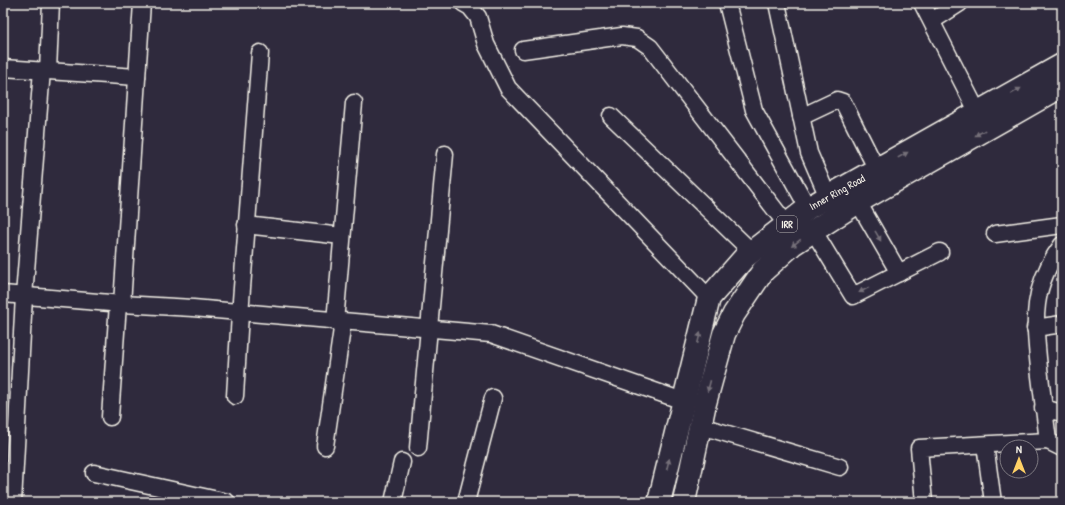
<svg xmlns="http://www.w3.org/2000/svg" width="1065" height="505" font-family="'Patrick Hand',sans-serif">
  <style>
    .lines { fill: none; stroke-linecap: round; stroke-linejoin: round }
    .minor-casing { stroke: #f4f1e8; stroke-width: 19 }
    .highway-casing { stroke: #f4f1e8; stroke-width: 25 }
    .minor { stroke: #2f2a3d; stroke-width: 16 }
    .highway { stroke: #2f2a3d; stroke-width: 22 }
    .oneway { fill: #747079 }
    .labels { text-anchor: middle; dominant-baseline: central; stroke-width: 3.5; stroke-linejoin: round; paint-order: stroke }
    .shield { fill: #2f2a3d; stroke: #b9b5b5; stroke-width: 1 }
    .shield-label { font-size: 10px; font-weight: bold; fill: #f4f1e8 }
    .street-label { font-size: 11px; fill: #f4f1e8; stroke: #2f2a3d }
  </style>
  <rect width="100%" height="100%" fill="#2f2a3d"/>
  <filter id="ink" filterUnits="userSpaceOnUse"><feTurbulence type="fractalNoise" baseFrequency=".025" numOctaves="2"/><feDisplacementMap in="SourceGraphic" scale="8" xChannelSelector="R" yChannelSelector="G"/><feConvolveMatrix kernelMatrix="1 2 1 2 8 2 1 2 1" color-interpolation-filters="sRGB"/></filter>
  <g filter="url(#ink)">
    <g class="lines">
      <g class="minor-casing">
        <g id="minor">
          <polyline points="463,3 470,7 478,17 486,44 508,88 709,298"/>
          <polyline points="727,3 754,110 808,208"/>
          <polyline points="777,3 809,153 828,197"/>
          <polyline points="922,3 978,113"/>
          <polyline points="932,21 960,3"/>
          <polyline points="523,50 622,36 637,38 650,47 787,225"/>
          <polyline points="3,68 137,77"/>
          <polyline points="48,70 51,3"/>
          <polyline points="611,116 752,252"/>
          <polyline points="801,117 837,100 843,102 877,170"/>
          <polyline points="858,202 899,273"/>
          <polyline points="246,225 342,236"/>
          <polyline points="813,230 853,296 940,252"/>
          <polyline points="995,234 1062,225"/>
          <path d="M1062,245C1031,287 1034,319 1039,368C1042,392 1045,417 1048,441L1062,448"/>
          <polyline points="3,294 122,304 193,308 491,334 683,401"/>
          <polyline points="122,304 142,3"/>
          <polyline points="335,322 354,103"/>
          <polyline points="1035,328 1062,324"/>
          <polyline points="235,396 240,314 260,53"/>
          <polyline points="1043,408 1062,413"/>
          <polyline points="110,417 118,304"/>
          <polyline points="701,426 840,467"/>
          <polyline points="985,445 993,502"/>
          <polyline points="325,446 343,322"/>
          <polyline points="418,448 445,154"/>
          <polyline points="94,473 227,502"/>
          <polyline points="13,502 24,296 42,70"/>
          <polyline points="393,502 402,462"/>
          <polyline points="466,502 493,398"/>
          <polyline points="924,502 919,448 1048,441"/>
        </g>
      </g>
      <g class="highway-casing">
        <g id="highway">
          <polyline points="659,502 709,298 745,257 808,208 1062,65"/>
          <polyline points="684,502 705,403 724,334 734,314 763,271 793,244 858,202 1062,86"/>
        </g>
      </g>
      <use href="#minor" class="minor"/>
      <use href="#highway" class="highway"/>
    </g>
    <defs><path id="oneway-solid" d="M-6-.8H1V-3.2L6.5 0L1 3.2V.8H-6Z"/></defs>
    <g class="oneway">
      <use href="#oneway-solid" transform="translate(1016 91) rotate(-30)"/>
      <use href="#oneway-solid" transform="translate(980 133) rotate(151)"/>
      <use href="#oneway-solid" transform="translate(903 155) rotate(-29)"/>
      <use href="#oneway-solid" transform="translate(878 236) rotate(60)"/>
      <use href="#oneway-solid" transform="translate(796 243) rotate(143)"/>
      <use href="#oneway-solid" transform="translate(864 290) rotate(153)"/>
      <use href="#oneway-solid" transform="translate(699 338) rotate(-76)"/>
      <use href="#oneway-solid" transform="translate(709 386) rotate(105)"/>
      <use href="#oneway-solid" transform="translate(668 464) rotate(-76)"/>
    </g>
  </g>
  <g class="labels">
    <rect class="shield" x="777" y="216" width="20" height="16" rx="3"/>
    <g class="shield-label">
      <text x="787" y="224">IRR</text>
    </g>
    <g class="street-label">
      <text transform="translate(837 192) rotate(-29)">Inner Ring Road</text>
    </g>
  </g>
  <rect width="1065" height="505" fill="none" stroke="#2f2a3d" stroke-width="16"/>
  <rect x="8" y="8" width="1049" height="489" fill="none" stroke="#f4f1e8" stroke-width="1.5" filter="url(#ink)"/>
  <g transform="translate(1019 459)"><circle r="19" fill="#2f2a3d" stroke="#7e7a81"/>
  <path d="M0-3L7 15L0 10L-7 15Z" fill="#ffd166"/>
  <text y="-6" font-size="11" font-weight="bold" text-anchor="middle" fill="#f4f1e8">N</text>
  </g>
</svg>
